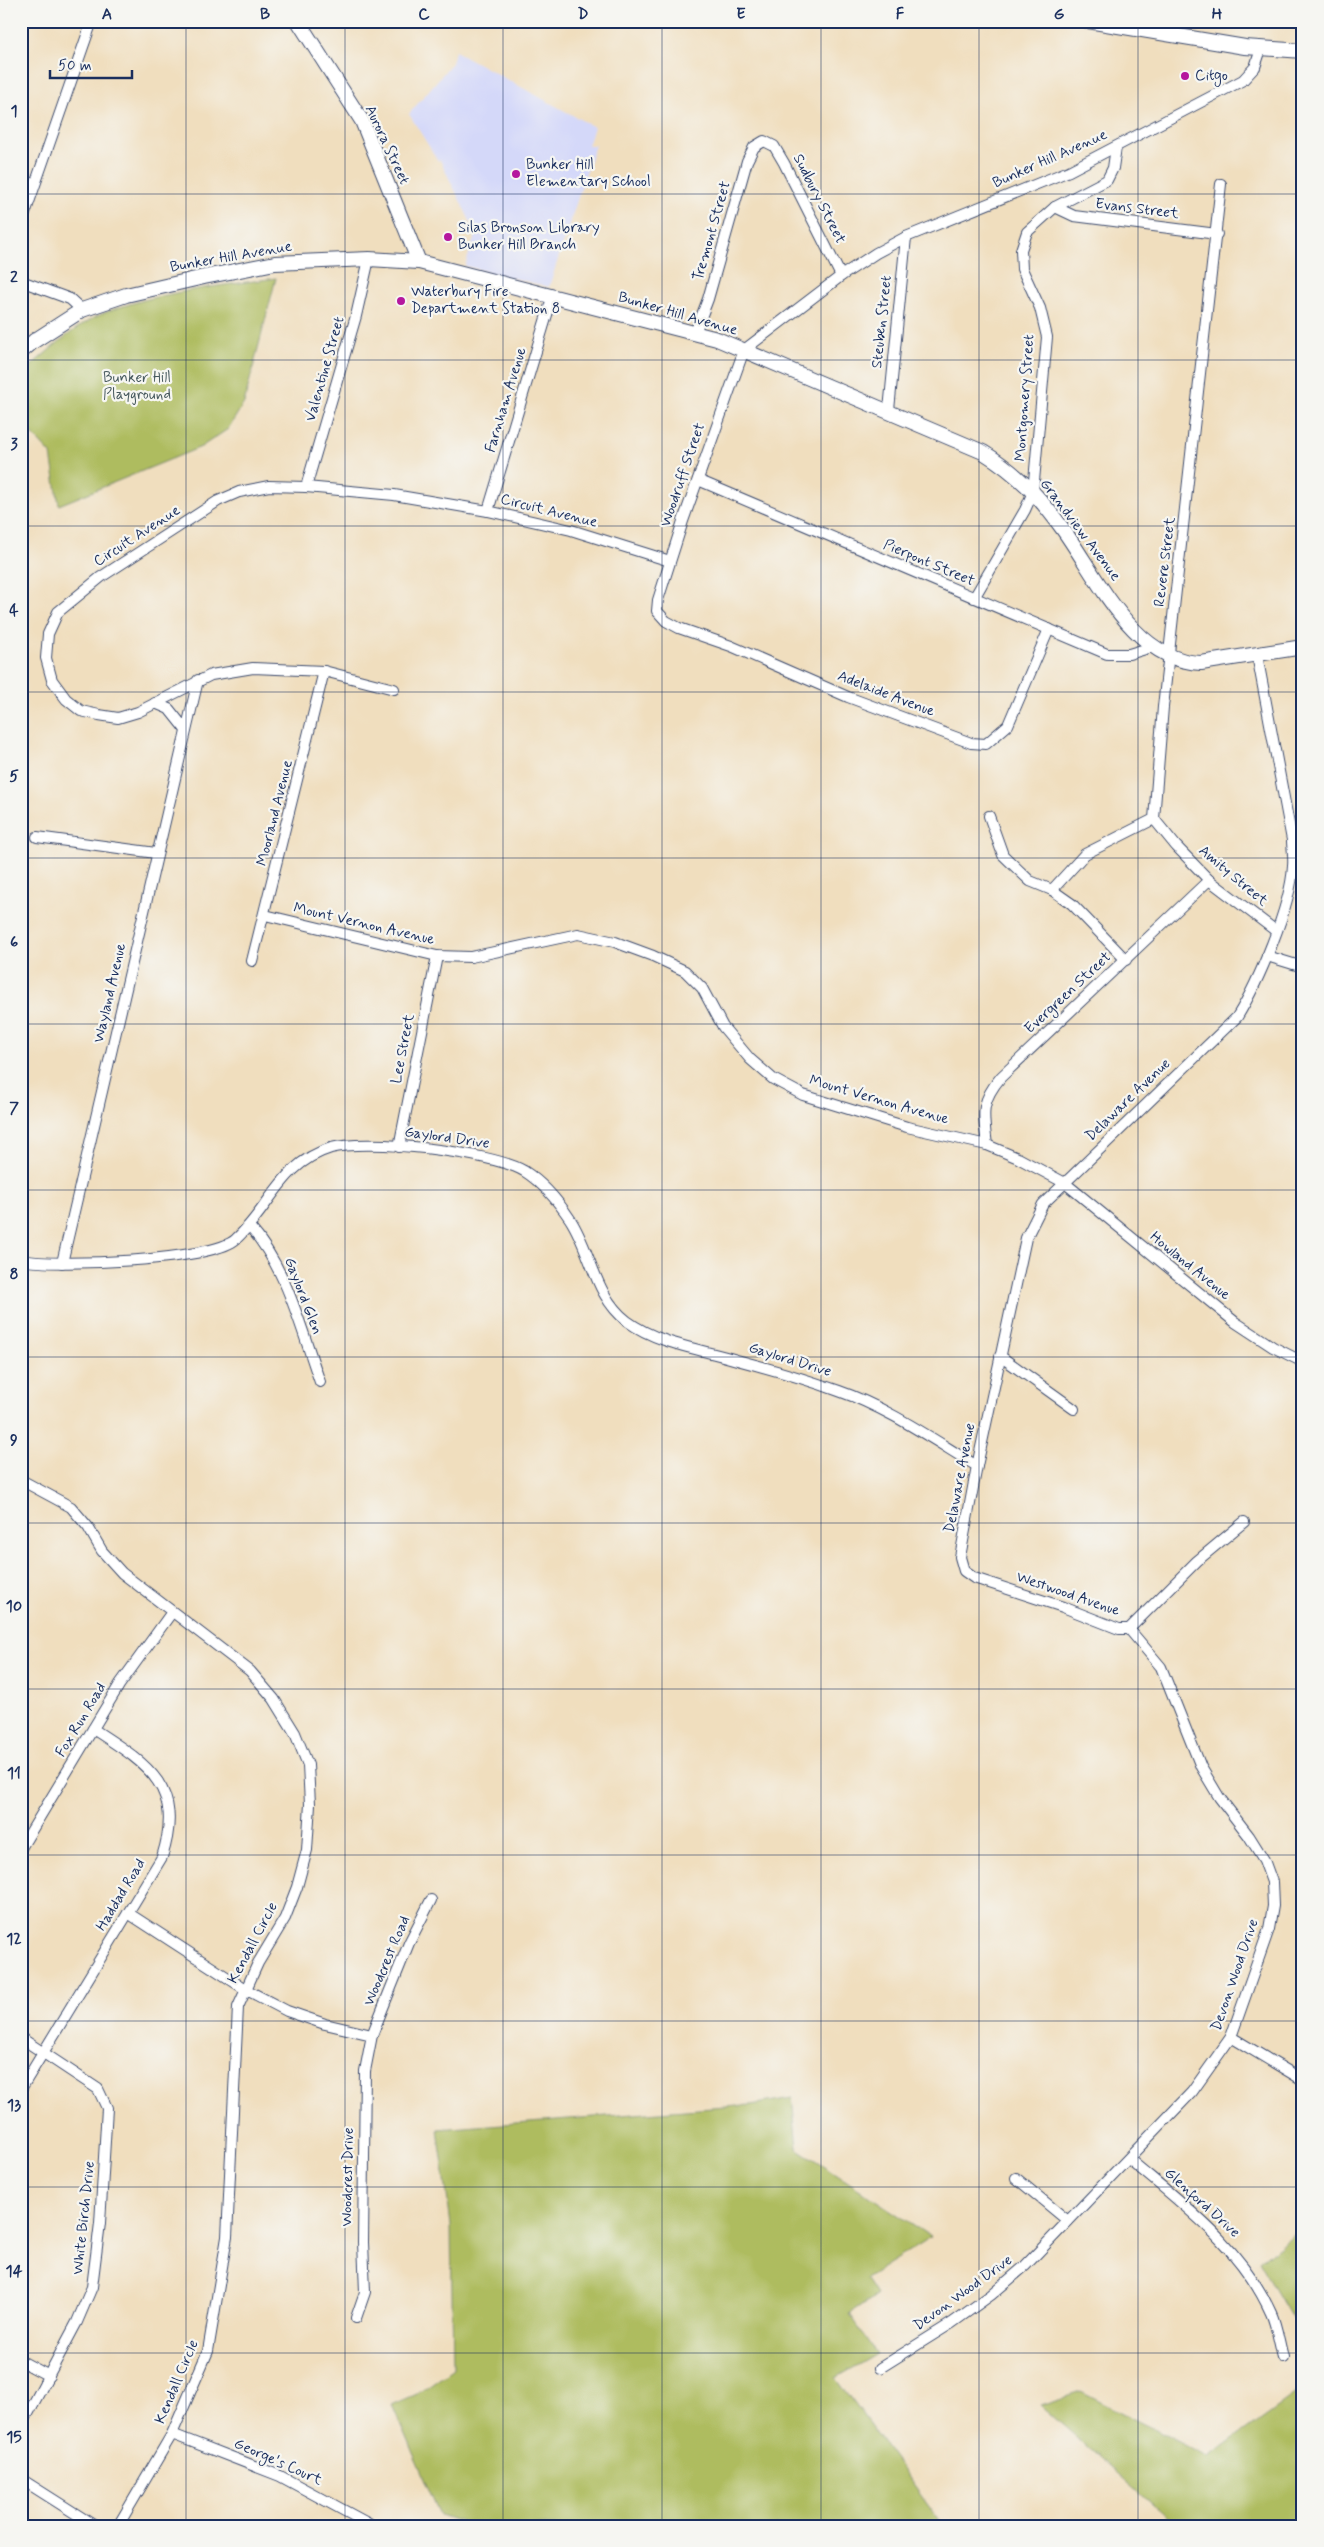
<svg xmlns="http://www.w3.org/2000/svg" width="1324" height="2547" font-family="Mynerve,sans-serif">
  <style>
    .built { fill: #d4d8f9 }
    .green { fill: #aebc5e; stroke: #64765e }
    .lines { fill: none; stroke-linecap: round; stroke-linejoin: round }
    .minor-casing { stroke: #3b496c; stroke-width: 12 }
    .secondary-casing { stroke: #3b496c; stroke-width: 16 }
    .minor { stroke: #fff; stroke-width: 10 }
    .secondary { stroke: #fff; stroke-width: 14 }
    .grid { fill: none; stroke: #1b2f5e; stroke-width: 1; stroke-opacity: 0.55 }
    .poi-dot { fill: #b5179e; stroke: #f6f6f2; stroke-width: 2 }
    .labels { text-anchor: middle; dominant-baseline: central; stroke-width: 4.5; stroke-linejoin: round; paint-order: stroke }
    .poi-label { font-size: 15px; fill: #1b2f5e; stroke: #f6f6f2; text-anchor: start }
    .street-label { font-size: 15px; fill: #1b2f5e; stroke: #f6f6f2 }
    .park-label { font-size: 15px; fill: #47595e; stroke: #f6f6f2 }
    .neatline { fill: none; stroke: #1b2f5e; stroke-width: 2 }
    .grid-label { font-size: 16px; text-anchor: middle; font-weight: bold; fill: #1b2f5e }
  </style>
  <rect width="100%" height="100%" fill="#f6f6f2"/>
  <filter id="ink" filterUnits="userSpaceOnUse"><feTurbulence type="fractalNoise" baseFrequency=".02" numOctaves="2"/><feDisplacementMap in="SourceGraphic" scale="10" xChannelSelector="R" yChannelSelector="G"/><feConvolveMatrix kernelMatrix="1 2 1 2 8 2 1 2 1" color-interpolation-filters="sRGB"/></filter>
  <filter id="wash" filterUnits="userSpaceOnUse"><feTurbulence type="fractalNoise" baseFrequency=".0096" numOctaves="4" result="noise"/><feDisplacementMap in="SourceGraphic" scale="20" xChannelSelector="R" yChannelSelector="G"/><feGaussianBlur stdDeviation="1.12" result="paint"/><feColorMatrix in="noise" values="0 0 0 0 0 0 0 0 0 0 0 0 0 0 0 0 0 1.4 0 .05"/><feComposite in="paint" operator="in"/></filter>
  <g filter="url(#wash)">
    <rect width="100%" height="100%" fill="#f0debe"/>
    <polygon class="built" points="455,51 594,127 588,145 595,145 549,287 465,266 476,233 440,160 438,161 409,114 452,63"/>
    <g class="green">
      <path d="M276,278L244,403L228,429L201,447L59,505L51,454L21,422V374C47,353 73,326 104,313C156,292 220,286 276,278Z"/>
      <polygon points="792,2098 797,2148 931,2237 866,2278 877,2295 850,2314 877,2354 836,2378 943,2526 472,2526 440,2515 392,2405 417,2394 453,2368 451,2225 438,2129 751,2105"/>
      <polygon points="1303,2227 1303,2325 1293,2320 1259,2262"/>
      <polygon points="1303,2388 1303,2526 1177,2526 1040,2405 1081,2392 1208,2457"/>
    </g>
  </g>
  <g filter="url(#ink)">
    <g class="lines">
      <g class="minor-casing">
        <g id="minor">
          <polyline points="1055,207 1074,216 1217,234"/>
          <polyline points="21,225 92,21"/>
          <polyline points="21,281 70,299 82,310"/>
          <polyline points="695,333 708,299 747,161 754,147 764,141 774,146 784,163 841,276"/>
          <polyline points="889,410 906,237"/>
          <polyline points="698,480 1107,654 1129,654 1152,647"/>
          <polyline points="306,487 356,316 369,259"/>
          <polyline points="488,511 552,298"/>
          <polyline points="974,598 1025,510 1033,492 1047,337 1040,308 1022,269 1021,250 1027,232 1055,207 1107,180 1113,168 1116,147"/>
          <polyline points="1049,629 1008,725 986,744 971,743 848,697 731,646 679,628 666,621 657,611 658,600 683,521 744,350 841,276 876,253 906,237 1069,171 1243,80 1255,67 1261,49"/>
          <polyline points="394,689 324,671 253,668 211,675 138,712 118,718 99,715 81,711 66,699 52,680 46,658 48,634 58,612 101,577 218,501 239,492 269,486 306,487 394,495 488,511 571,530 670,561"/>
          <polyline points="155,703 169,709 185,729"/>
          <polyline points="989,816 1003,855 1030,881 1052,890 1072,904 1126,960"/>
          <polyline points="1154,819 1176,846 1209,880 1276,931"/>
          <polyline points="37,837 156,853"/>
          <polyline points="1052,890 1085,854 1154,819 1163,707 1221,184"/>
          <polyline points="265,915 437,956 471,957 578,934 615,942 653,956 685,971 702,988 723,1027 750,1059 773,1079 803,1095 907,1127 987,1145 1018,1158 1065,1183 1235,1322 1273,1347 1303,1362"/>
          <polyline points="1267,956 1303,967"/>
          <polyline points="252,961 324,671"/>
          <path d="M987,1145C983,1113 980,1102 1001,1077L1209,880"/>
          <polyline points="399,1147 437,956"/>
          <path d="M249,1226C287,1268 301,1329 320,1382"/>
          <path d="M21,1260C54,1267 213,1261 236,1239C271,1207 281,1163 331,1148C367,1138 492,1152 524,1171C543,1183 558,1201 570,1219C591,1251 595,1297 627,1321C658,1344 700,1349 737,1360C771,1369 806,1379 839,1391C888,1408 932,1439 977,1466"/>
          <polyline points="62,1263 198,680"/>
          <polyline points="1000,1356 1074,1409"/>
          <polyline points="21,1480 71,1507 88,1527 102,1551 122,1573 250,1671 274,1699 295,1733 308,1765 310,1804 307,1850 297,1887 285,1918 258,1963 238,2007 227,2237 208,2351 172,2434 118,2526"/>
          <path d="M1244,1522L1197,1561L1129,1629H1119L1063,1607L974,1578L964,1571L960,1557L977,1466L1026,1238L1043,1204L1237,1017C1258,983 1291,906 1293,866C1294,858 1292,848 1292,840L1257,655"/>
          <polyline points="21,1848 120,1684 172,1612"/>
          <polyline points="128,1913 245,1989 287,2011 325,2024 372,2035"/>
          <polyline points="1231,2037 1303,2080"/>
          <polyline points="21,2038 98,2089 107,2108 100,2223 92,2287 77,2322 21,2427"/>
          <path d="M21,2089L162,1857C185,1786 147,1764 93,1729"/>
          <path d="M1129,2159C1183,2205 1241,2246 1271,2313C1277,2326 1279,2343 1283,2357"/>
          <polyline points="1016,2178 1068,2221"/>
          <polyline points="356,2318 365,2292 363,2242 365,2071 372,2035 409,1943 431,1900"/>
          <polyline points="21,2361 49,2376"/>
          <polyline points="880,2368 952,2323 991,2295 1025,2266 1192,2092 1231,2037 1269,1929 1273,1906 1272,1882 1264,1860 1249,1836 1219,1797 1201,1767 1161,1667 1129,1629"/>
          <polyline points="172,2434 280,2476 369,2524"/>
          <polyline points="21,2479 95,2526"/>
        </g>
      </g>
      <g class="secondary-casing">
        <g id="secondary">
          <polyline points="298,21 362,121 419,262"/>
          <polyline points="1088,21 1245,47 1303,51"/>
          <path d="M21,352L34,341L82,310L126,295L204,277L275,263L369,259L419,262L717,339L983,452C1017,473 1039,496 1062,528C1097,576 1134,662 1201,663L1303,647"/>
        </g>
      </g>
      <use href="#minor" class="minor"/>
      <use href="#secondary" class="secondary"/>
    </g>
  </g>
  <path class="grid" d="M186,21V2526M345,21V2526M503,21V2526M662,21V2526M821,21V2526M979,21V2526M1138,21V2526M21,194H1303M21,360H1303M21,526H1303M21,692H1303M21,858H1303M21,1024H1303M21,1190H1303M21,1357H1303M21,1523H1303M21,1689H1303M21,1855H1303M21,2021H1303M21,2187H1303M21,2353H1303"/>
  <g class="poi-dot">
    <circle cx="1185" cy="76" r="5"/>
    <circle cx="516" cy="174" r="5"/>
    <circle cx="448" cy="237" r="5"/>
    <circle cx="401" cy="301" r="5"/>
  </g>
  <g class="labels">
    <g class="poi-label">
      <text x="1195" y="76">Citgo</text>
      <text x="526" y="165">Bunker Hill<tspan x="526" dy="17">Elementary School</tspan></text>
      <text x="458" y="228">Silas Bronson Library<tspan x="458" dy="17">Bunker Hill Branch</tspan></text>
      <text x="411" y="292">Waterbury Fire<tspan x="411" dy="17">Department Station 8</tspan></text>
    </g>
    <g class="street-label">
      <text transform="translate(387 145) rotate(65)">Aurora Street</text>
      <text transform="translate(1050 159) rotate(-24)">Bunker Hill Avenue</text>
      <text transform="translate(819 199) rotate(63)">Sudbury Street</text>
      <text transform="translate(1137 209) rotate(7)">Evans Street</text>
      <text transform="translate(712 231) rotate(-74)">Tremont Street</text>
      <text transform="translate(231 257) rotate(-10)">Bunker Hill Avenue</text>
      <text transform="translate(678 314) rotate(16)">Bunker Hill Avenue</text>
      <text transform="translate(882 322) rotate(-84)">Steuben Street</text>
      <text transform="translate(325 369) rotate(-74)">Valentine Street</text>
      <text transform="translate(1025 398) rotate(-86)">Montgomery Street</text>
      <text transform="translate(506 400) rotate(-73)">Farnham Avenue</text>
      <text transform="translate(683 475) rotate(-71)">Woodruff Street</text>
      <text transform="translate(549 511) rotate(14)">Circuit Avenue</text>
      <text transform="translate(1080 530) rotate(53)">Grandview Avenue</text>
      <text transform="translate(137 536) rotate(-33)">Circuit Avenue</text>
      <text transform="translate(1165 562) rotate(-83)">Revere Street</text>
      <text transform="translate(929 563) rotate(23)">Pierpont Street</text>
      <text transform="translate(886 694) rotate(21)">Adelaide Avenue</text>
      <text transform="translate(275 813) rotate(-76)">Moorland Avenue</text>
      <text transform="translate(1233 876) rotate(40)">Amity Street</text>
      <text transform="translate(364 924) rotate(13)">Mount Vernon Avenue</text>
      <text transform="translate(110 993) rotate(-77)">Wayland Avenue</text>
      <text transform="translate(1068 993) rotate(-43)">Evergreen Street</text>
      <text transform="translate(403 1049) rotate(-79)">Lee Street</text>
      <text transform="translate(879 1100) rotate(16)">Mount Vernon Avenue</text>
      <text transform="translate(1128 1100) rotate(-44)">Delaware Avenue</text>
      <text transform="translate(447 1138) rotate(8)">Gaylord Drive</text>
      <text transform="translate(1190 1266) rotate(39)">Howland Avenue</text>
      <text transform="translate(303 1296) rotate(69)">Gaylord Glen</text>
      <text transform="translate(790 1360) rotate(17)">Gaylord Drive</text>
      <text transform="translate(960 1478) rotate(-79)">Delaware Avenue</text>
      <text transform="translate(1068 1594) rotate(19)">Westwood Avenue</text>
      <text transform="translate(81 1720) rotate(-59)">Fox Run Road</text>
      <text transform="translate(121 1895) rotate(-59)">Haddad Road</text>
      <text transform="translate(253 1943) rotate(-62)">Kendall Circle</text>
      <text transform="translate(387 1961) rotate(-67)">Woodcrest Road</text>
      <text transform="translate(1235 1975) rotate(-71)">Devon Wood Drive</text>
      <text transform="translate(348 2177) rotate(-89)">Woodcrest Drive</text>
      <text transform="translate(1202 2203) rotate(42)">Glenford Drive</text>
      <text transform="translate(84 2218) rotate(-84)">White Birch Drive</text>
      <text transform="translate(963 2293) rotate(-36)">Devon Wood Drive</text>
      <text transform="translate(177 2382) rotate(-67)">Kendall Circle</text>
      <text transform="translate(278 2462) rotate(24)">George's Court</text>
    </g>
    <g class="park-label">
      <text x="137" y="378">Bunker Hill<tspan x="137" dy="17">Playground</tspan></text>
    </g>
  </g>
  <rect width="1324" height="2547" fill="none" stroke="#f6f6f2" stroke-width="55"/>
  <path d="M50 70v8h82v-8" fill="none" stroke="#1b2f5e" stroke-width="2.5"/>
  <text x="58" y="70" font-size="15" fill="#1b2f5e" stroke="#f6f6f2" stroke-width="4" paint-order="stroke">50 m</text>
  <rect x="28" y="28" width="1268" height="2492" class="neatline"/>
  <g class="grid-label">
    <text x="107" y="19">A</text>
    <text x="265" y="19">B</text>
    <text x="424" y="19">C</text>
    <text x="583" y="19">D</text>
    <text x="741" y="19">E</text>
    <text x="900" y="19">F</text>
    <text x="1059" y="19">G</text>
    <text x="1217" y="19">H</text>
    <text x="14" y="116">1</text>
    <text x="14" y="282">2</text>
    <text x="14" y="449">3</text>
    <text x="14" y="615">4</text>
    <text x="14" y="781">5</text>
    <text x="14" y="947">6</text>
    <text x="14" y="1113">7</text>
    <text x="14" y="1279">8</text>
    <text x="14" y="1445">9</text>
    <text x="14" y="1611">10</text>
    <text x="14" y="1778">11</text>
    <text x="14" y="1944">12</text>
    <text x="14" y="2110">13</text>
    <text x="14" y="2276">14</text>
    <text x="14" y="2442">15</text>
  </g>
</svg>
